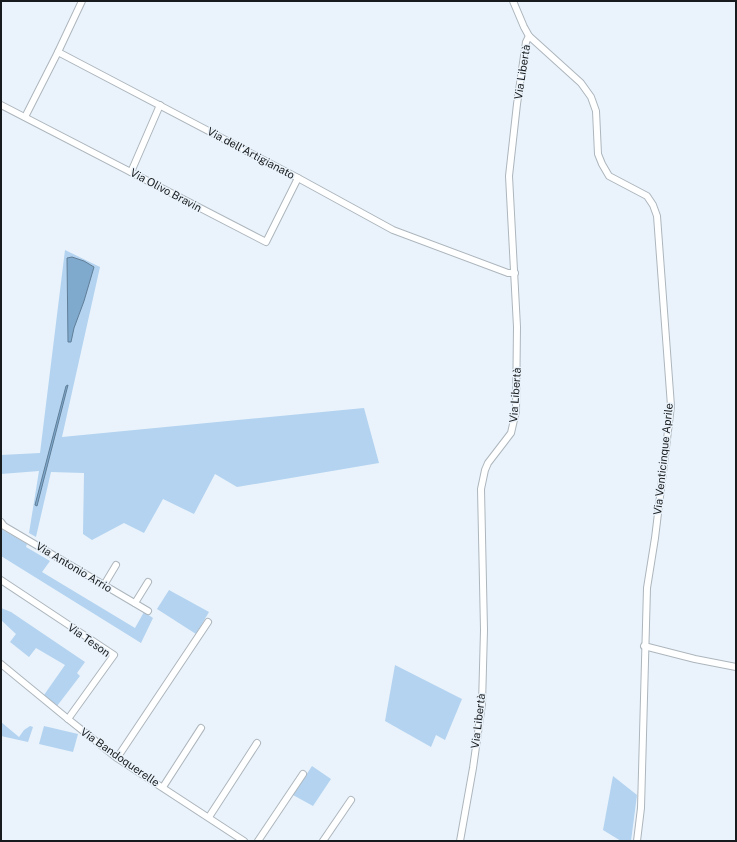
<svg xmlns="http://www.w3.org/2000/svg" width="737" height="842" font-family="'Public Sans',sans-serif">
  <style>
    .green { fill: #b3d3f0 }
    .water { fill: #7fa9cd; stroke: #607e98 }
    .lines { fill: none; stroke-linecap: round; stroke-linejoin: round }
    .minor-casing { stroke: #adb6bd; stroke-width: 8 }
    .minor { stroke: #fff; stroke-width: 6 }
    .labels { text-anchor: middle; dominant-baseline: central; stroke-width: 3; stroke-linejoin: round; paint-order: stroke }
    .street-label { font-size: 11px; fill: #181b1d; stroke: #eaf3fb }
  </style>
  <rect width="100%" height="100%" fill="#eaf3fb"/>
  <g class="green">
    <polygon points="65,250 100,267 62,437 364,408 379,463 237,487 215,474 194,514 163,499 144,533 124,523 92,540 83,534 84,473 51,472 36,537 29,533 39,471 1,474 1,455 40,453"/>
    <polygon points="1,529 27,544 26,547 50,561 42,572 135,628 144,612 153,618 141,643 1,556"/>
    <polygon points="169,590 209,612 196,634 157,609"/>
    <polygon points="1,608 11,612 85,662 77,673 80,676 57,706 44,695 65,665 36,648 29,657 10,642 16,634 1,620"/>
    <polygon points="395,665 462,699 445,740 436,735 431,747 385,721"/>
    <polygon points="1,722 19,737 24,730 30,726 33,727 28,742 1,736"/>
    <polygon points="44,726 78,734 73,752 39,744"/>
    <polygon points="312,766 331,779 313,806 293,795"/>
    <polygon points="613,776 637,795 631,841 621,841 603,830"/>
  </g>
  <g class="water">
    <polygon points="72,257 84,261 94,267 84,301 74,328 71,342 68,342 67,258"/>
    <polygon points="68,385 37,506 35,505 66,386"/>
  </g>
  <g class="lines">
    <g class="minor-casing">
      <g id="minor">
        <polyline points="513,1 524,27 529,36 581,83 591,97 596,111 598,154 602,164 609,176 647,196 653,205 657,216 671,406 655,538 647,588 641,808 637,841"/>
        <polyline points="58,52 298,178 393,230 508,273 515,273"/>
        <polyline points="1,105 266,242 298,178"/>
        <polyline points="25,117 58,52 82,1"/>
        <polyline points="131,172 160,105"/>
        <polyline points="1,522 4,526 148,611"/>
        <polyline points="1,580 114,655 68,719"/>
        <polyline points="104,585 116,565"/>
        <polyline points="135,603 148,582"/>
        <polyline points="644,646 695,659 736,667"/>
        <polyline points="1,664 68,719 117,758 244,841"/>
        <polyline points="117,758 208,622"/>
        <polyline points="163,787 201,728"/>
        <polyline points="209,817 257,743"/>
        <polyline points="258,841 303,774"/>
        <polyline points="323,841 351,800"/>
        <polyline points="460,841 473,768 482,704 484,630 481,489 485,470 488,463 511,433 516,411 517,327 509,176 517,104 526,42 529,36"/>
      </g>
    </g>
    <use href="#minor" class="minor"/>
  </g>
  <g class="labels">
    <g class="street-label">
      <text transform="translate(522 72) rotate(-81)">Via Libertà</text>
      <text transform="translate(251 153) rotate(28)">Via dell'Artigianato</text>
      <text transform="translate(166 190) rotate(28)">Via Olivo Bravin</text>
      <text transform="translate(515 395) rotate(-86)">Via Libertà</text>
      <text transform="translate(663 459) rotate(-84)">Via Venticinque Aprile</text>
      <text transform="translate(74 567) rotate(31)">Via Antonio Arrio</text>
      <text transform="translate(89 640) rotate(35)">Via Teson</text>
      <text transform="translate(478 721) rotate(-83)">Via Libertà</text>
      <text transform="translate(120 757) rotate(35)">Via Bandoquerelle</text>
    </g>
  </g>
  <rect width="737" height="842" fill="none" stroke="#181b1d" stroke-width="4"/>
</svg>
